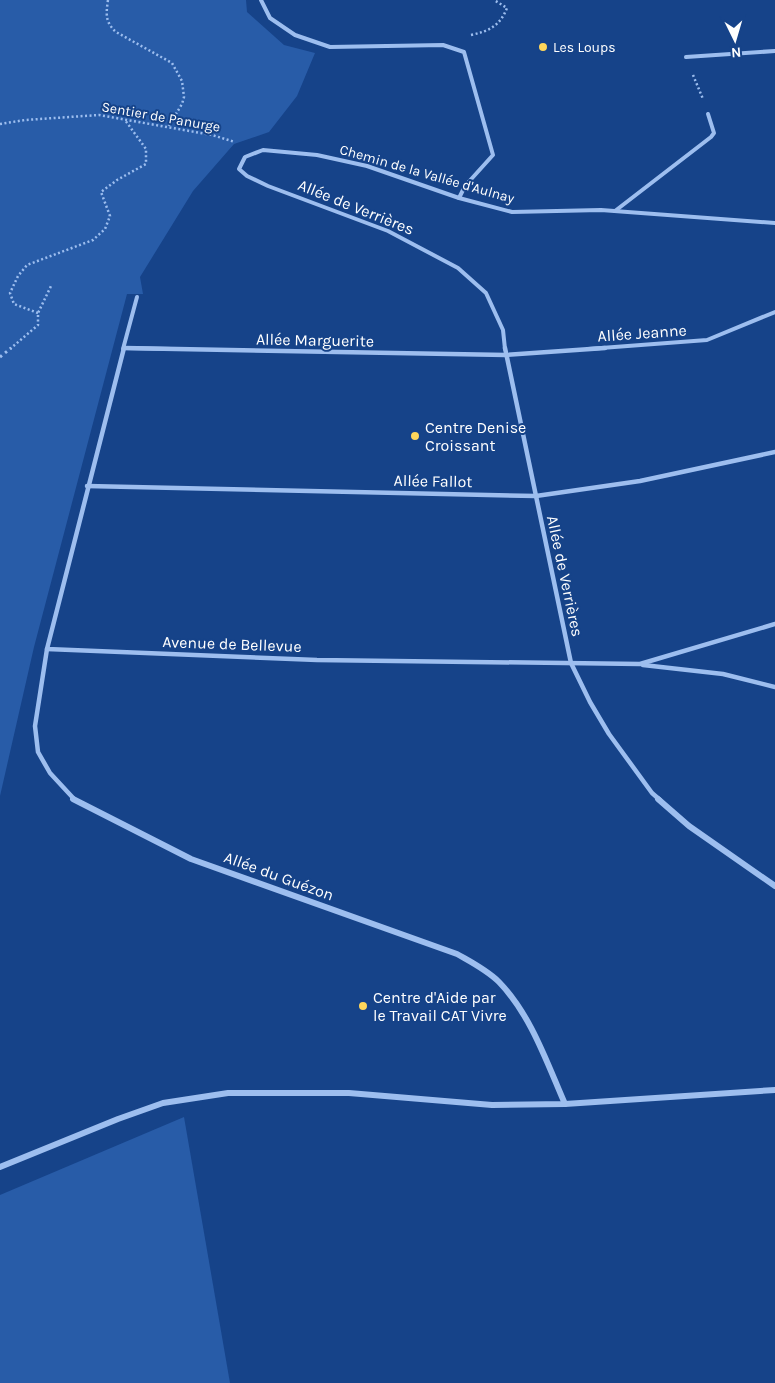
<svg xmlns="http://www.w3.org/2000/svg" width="775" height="1383" font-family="Karla,sans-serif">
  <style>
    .green { fill: #285ca8 }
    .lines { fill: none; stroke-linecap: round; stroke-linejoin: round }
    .path-far1 { stroke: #9dbeef; stroke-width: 2.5; stroke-dasharray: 2 2.5; stroke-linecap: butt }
    .path { stroke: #9dbeef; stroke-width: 3; stroke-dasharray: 2.5 4; stroke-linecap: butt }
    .minor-far2 { stroke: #9dbeef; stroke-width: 4 }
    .minor-far1 { stroke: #9dbeef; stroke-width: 4.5 }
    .minor { stroke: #9dbeef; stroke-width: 6 }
    .poi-dot { fill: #ffd75b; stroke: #164389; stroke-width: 2 }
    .labels { text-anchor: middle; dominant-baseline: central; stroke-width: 4; stroke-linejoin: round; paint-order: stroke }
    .far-poi-label { font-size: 14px; fill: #fff; stroke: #164389; text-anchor: start }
    .far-street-label { font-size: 14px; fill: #fff; stroke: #164389 }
    .street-label { font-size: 16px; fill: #fff; stroke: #164389 }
    .poi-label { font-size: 16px; fill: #fff; stroke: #164389; text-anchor: start }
  </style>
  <rect width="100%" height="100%" fill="#164389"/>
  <g class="green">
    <polygon points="0,0 246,0 247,12 284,45 315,53 297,96 269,132 234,144 193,191 140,277 143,294 127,294 34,647 0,796"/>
    <polygon points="184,1117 230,1383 0,1383 0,1195"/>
  </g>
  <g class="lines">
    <g class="path-far1">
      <path d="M108,0C106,14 105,22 116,32L172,63L182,81L184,97L182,104L168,127"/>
      <path d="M471,35C489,31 500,26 507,8L494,0"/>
      <polyline points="693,75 703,99"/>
      <polyline points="0,124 25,120 99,115 212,135 235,142"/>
      <polyline points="38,313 14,304 10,293 18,276 27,265 93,240 105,229 110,216 101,192 117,180 146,164 146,149 125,120"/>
      <polyline points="10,349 38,325 38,313 52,284"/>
    </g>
    <polyline class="path" points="0,357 11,348"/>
    <g class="minor-far2">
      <polyline points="261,0 270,18 295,35 330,47 443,45 464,52 493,155 465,186 459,198"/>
      <polyline points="686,57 775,51"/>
      <polyline points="615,211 711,137 714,133 708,114"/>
      <polyline points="124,348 171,349"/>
      <polyline points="123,349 137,297"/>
      <polyline points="505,349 503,330 486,293 458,268 388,231 268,186 247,176 239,169 245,157 263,150 317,155 367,166 459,198 512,212 601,210 775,223"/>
      <polyline points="588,349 707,340 775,312"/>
    </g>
    <g class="minor-far1">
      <polyline points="124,348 47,649 317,660 640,664 775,624"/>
      <polyline points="124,348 506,355 605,348"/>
      <polyline points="505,348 571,663 590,702 609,734 652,793 660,800"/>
      <polyline points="87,486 536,496 640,481 775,452"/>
      <polyline points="47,649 35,726 38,752 50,773 75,800"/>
      <polyline points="643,665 723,674 775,687"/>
    </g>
    <g class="minor">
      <path d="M73,799L191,859L457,954C471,962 487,970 499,982C531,1015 547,1063 565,1104"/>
      <polyline points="658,799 689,826 775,886"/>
      <polyline points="0,1167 118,1119 163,1103 228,1093 349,1093 492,1105 565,1104 775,1090"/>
    </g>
  </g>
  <g class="poi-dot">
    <circle cx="543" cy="47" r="5"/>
    <circle cx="415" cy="436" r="5"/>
    <circle cx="363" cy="1006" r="5"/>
  </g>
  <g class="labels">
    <g class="far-poi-label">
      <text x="553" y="47">Les Loups</text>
    </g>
    <g class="far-street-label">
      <text transform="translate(161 117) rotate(10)">Sentier de Panurge</text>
      <text transform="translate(427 174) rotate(16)">Chemin de la Vallée d'Aulnay</text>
    </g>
    <g class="street-label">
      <text transform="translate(356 207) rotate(22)">Allée de Verrières</text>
      <text transform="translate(642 333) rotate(-4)">Allée Jeanne</text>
      <text transform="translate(315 340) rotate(1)">Allée Marguerite</text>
      <text transform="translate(433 481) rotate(1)">Allée Fallot</text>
      <text transform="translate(565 576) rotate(78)">Allée de Verrières</text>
      <text transform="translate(232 644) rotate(2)">Avenue de Bellevue</text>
      <text transform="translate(279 876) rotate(20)">Allée du Guézon</text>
    </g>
    <g class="poi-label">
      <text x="425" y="427">Centre Denise<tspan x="425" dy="18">Croissant</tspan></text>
      <text x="373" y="997">Centre d'Aide par<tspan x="373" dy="18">le Travail CAT Vivre</tspan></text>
    </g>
  </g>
  <g transform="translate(735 40) rotate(175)" stroke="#164389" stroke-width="4" paint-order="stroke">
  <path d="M0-4L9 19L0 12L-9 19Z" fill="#ffffff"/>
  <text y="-8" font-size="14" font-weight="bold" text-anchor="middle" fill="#ffffff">N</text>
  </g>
</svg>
